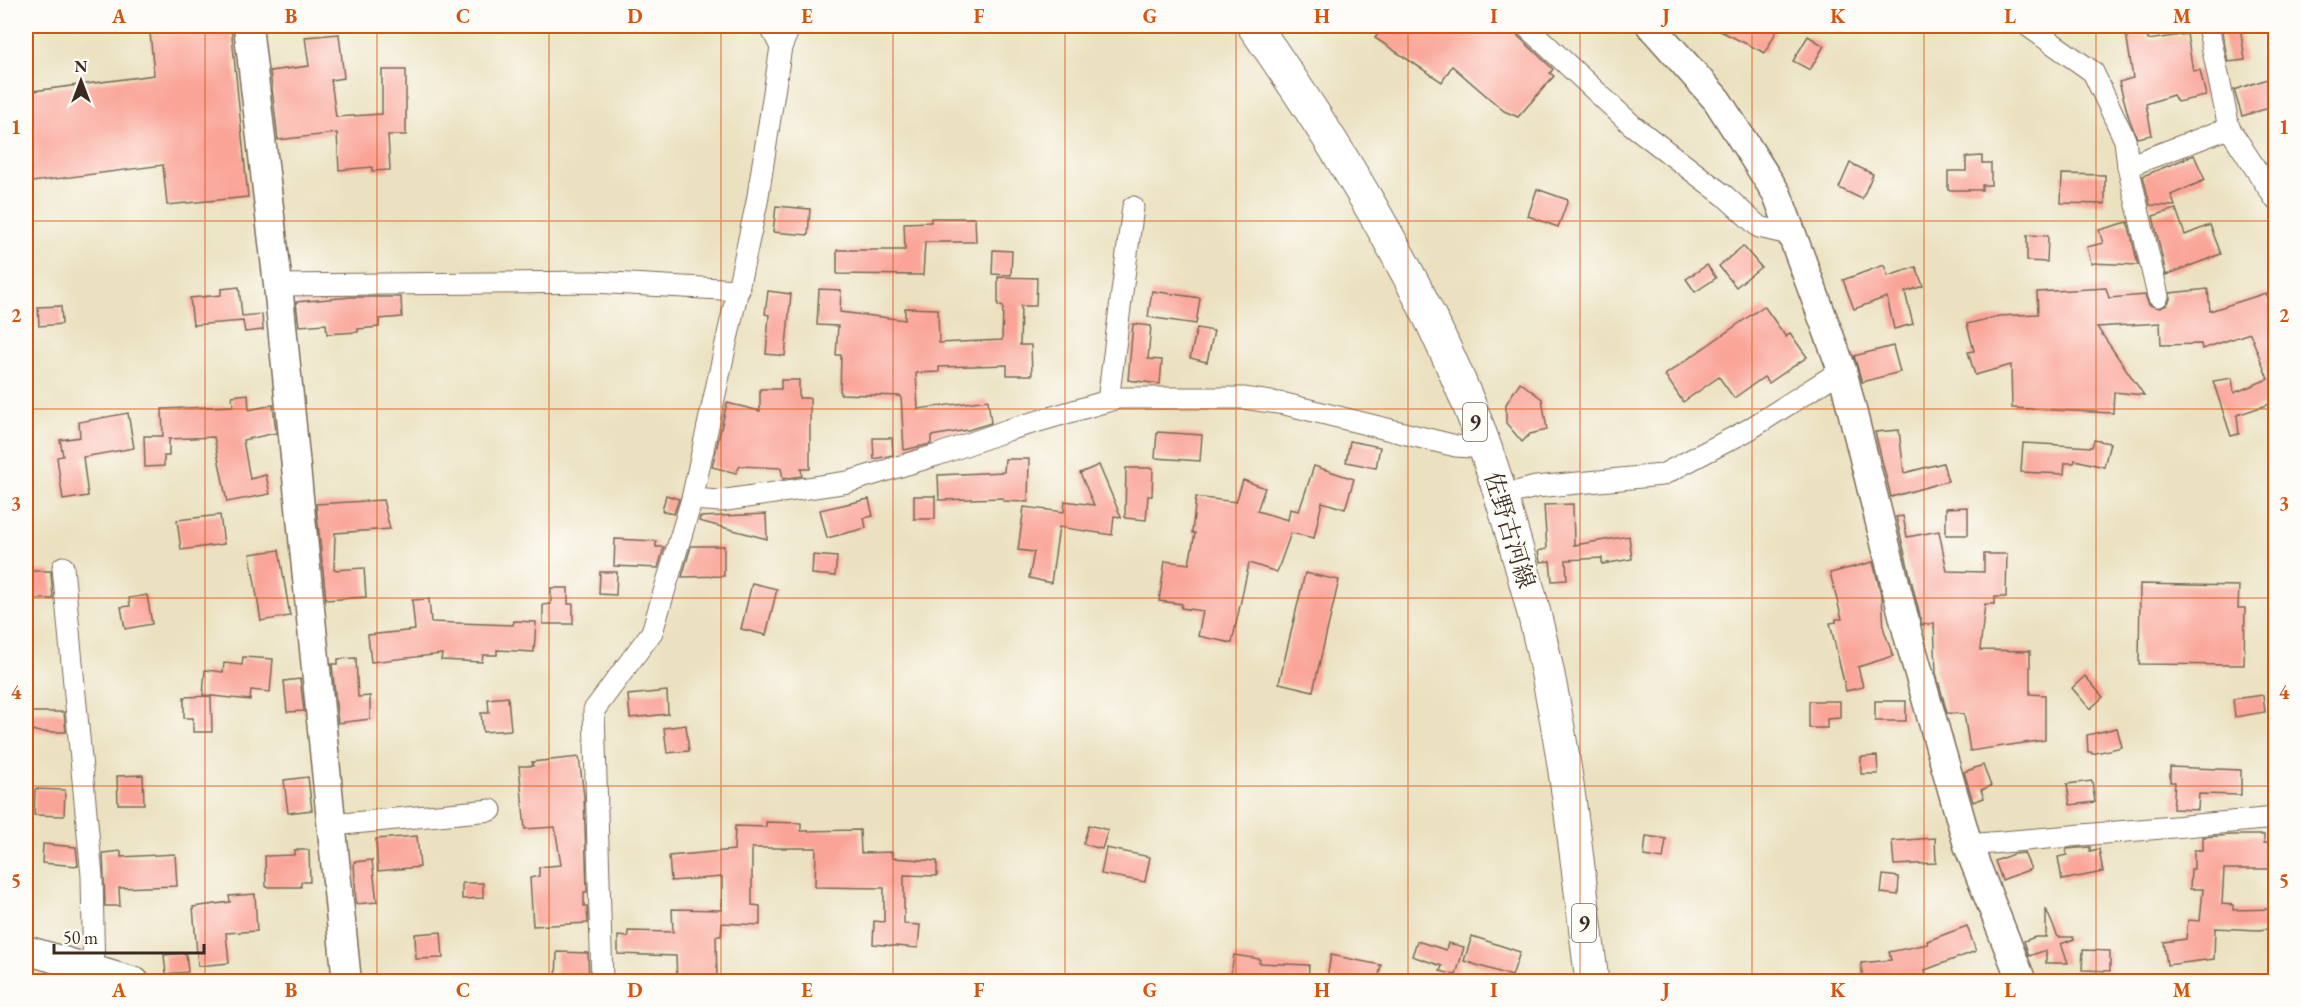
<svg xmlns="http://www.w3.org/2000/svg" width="2301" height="1007" font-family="'EB Garamond','Noto Serif JP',serif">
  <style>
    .building { fill: #faa498 }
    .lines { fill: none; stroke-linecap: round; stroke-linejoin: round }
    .street-casing { stroke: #796a57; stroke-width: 23 }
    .secondary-casing { stroke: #796a57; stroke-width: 31 }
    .primary-casing { stroke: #796a57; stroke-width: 35 }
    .street { stroke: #fff; stroke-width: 21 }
    .secondary { stroke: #fff; stroke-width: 28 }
    .primary { stroke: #fff; stroke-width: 33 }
    .grid { fill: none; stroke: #d7540e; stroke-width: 1.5; stroke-opacity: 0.55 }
    .labels { text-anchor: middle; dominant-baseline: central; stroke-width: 4.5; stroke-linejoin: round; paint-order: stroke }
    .shield { fill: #fdfcf7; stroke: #75695f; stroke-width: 1.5 }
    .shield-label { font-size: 22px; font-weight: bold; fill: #3b2a1e }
    .street-label { font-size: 24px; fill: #3b2a1e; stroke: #fdfcf7 }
    .neatline { fill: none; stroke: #d7540e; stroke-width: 2 }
    .grid-label { font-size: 20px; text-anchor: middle; font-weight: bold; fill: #d7540e }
  </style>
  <rect width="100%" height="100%" fill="#fdfcf7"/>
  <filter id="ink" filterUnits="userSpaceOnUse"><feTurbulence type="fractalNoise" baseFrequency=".0167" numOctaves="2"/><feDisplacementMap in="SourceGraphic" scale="12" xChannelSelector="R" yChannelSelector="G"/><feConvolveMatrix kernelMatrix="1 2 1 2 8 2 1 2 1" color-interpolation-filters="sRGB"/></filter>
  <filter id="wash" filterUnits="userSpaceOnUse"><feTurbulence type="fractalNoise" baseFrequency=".008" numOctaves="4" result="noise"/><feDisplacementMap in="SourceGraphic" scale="24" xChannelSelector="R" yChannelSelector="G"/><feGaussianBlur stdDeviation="1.35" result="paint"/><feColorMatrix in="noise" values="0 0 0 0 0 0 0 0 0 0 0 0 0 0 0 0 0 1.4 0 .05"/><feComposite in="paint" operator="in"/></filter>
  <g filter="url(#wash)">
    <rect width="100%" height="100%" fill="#ebe1c0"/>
    <g id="blocks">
      <g class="building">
        <polygon points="218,26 231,26 248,197 167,205 163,165 32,182 26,132 26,92 154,75 150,32"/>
        <polygon points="1383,26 1489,26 1498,31 1503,26 1514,26 1517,35 1553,69 1550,73 1554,76 1518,117 1504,111 1452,66 1442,82 1375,38"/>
        <polygon points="1710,26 1779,26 1765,53"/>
        <polygon points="2125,26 2145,26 2148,40 2187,34 2193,71 2200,70 2206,96 2177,102 2173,95 2146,104 2152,135 2137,138 2129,118 2119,82 2133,78"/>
        <polygon points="2221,26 2240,26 2245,60 2228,62"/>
        <polygon points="339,34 344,78 331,80 336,117 382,114 382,70 406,70 406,135 388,135 390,170 372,171 372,167 339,170 337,133 278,140 270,71 309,66 305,37"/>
        <polygon points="1808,36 1824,46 1810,70 1793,61"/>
        <polygon points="2276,76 2276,106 2242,116 2234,90"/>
        <polygon points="2194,155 2205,180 2171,195 2175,206 2150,205 2143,176"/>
        <polygon points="1982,156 1982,163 1991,163 1991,185 1982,185 1982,190 1948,190 1948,171 1966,171 1966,157"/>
        <polygon points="1850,163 1873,174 1862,199 1839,188"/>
        <polygon points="2062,174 2105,175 2105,204 2061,203"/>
        <polygon points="1537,189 1568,200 1558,227 1528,216"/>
        <polygon points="776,206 810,209 808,235 773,232"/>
        <polygon points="2176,209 2185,235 2210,225 2221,254 2166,275 2153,216"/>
        <polygon points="931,218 975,218 976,242 925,242 923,275 837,274 837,250 905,250 904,223 931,222"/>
        <polygon points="2128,222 2138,265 2091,263 2087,247 2103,243 2099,230"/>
        <polygon points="2027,235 2048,236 2047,262 2027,261"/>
        <polygon points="1743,246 1761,267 1736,287 1719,266"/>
        <polygon points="993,250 1012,251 1011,275 992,274"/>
        <polygon points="1707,265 1716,278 1695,292 1686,279"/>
        <polygon points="1884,265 1888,276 1916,267 1923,286 1905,292 1913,324 1894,329 1887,297 1854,309 1843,280"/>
        <polygon points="998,277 1037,278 1036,306 1021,306 1020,345 1031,345 1032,375 1007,375 1007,365 939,367 939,372 916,373 918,409 988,400 991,423 968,430 931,436 931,444 904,450 901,396 840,394 841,355 836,355 838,326 817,325 819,289 841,290 840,312 905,320 905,308 938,309 939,343 1002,340 1003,306 998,306"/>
        <polygon points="239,287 242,316 262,314 263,330 245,332 243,321 193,325 190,298 221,295 221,289"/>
        <polygon points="2106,288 2109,298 2145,295 2149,305 2160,308 2167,305 2170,299 2170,293 2208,289 2210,311 2266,293 2276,321 2276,339 2269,340 2276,357 2276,402 2237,415 2239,434 2231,436 2213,381 2232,378 2234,393 2268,379 2250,333 2202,349 2201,344 2161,345 2160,323 2097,327 2144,395 2114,392 2113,413 2012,408 2011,365 1975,375 1968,352 1974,351 1967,324 1999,316 2038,314 2037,292"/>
        <polygon points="768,291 791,294 785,356 766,354 769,315 765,314"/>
        <polygon points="1152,291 1200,298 1196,324 1148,317"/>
        <polygon points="351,297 401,297 402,317 379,319 379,327 358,329 358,332 327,334 326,324 299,326 296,302"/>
        <polygon points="61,306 62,324 39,326 38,307"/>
        <polygon points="1764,306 1786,337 1790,333 1807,357 1769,383 1764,377 1734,398 1719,377 1683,402 1665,375"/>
        <polygon points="1133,324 1151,326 1148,359 1162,360 1160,384 1128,380"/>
        <polygon points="1197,328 1214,331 1207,362 1190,358"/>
        <polygon points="1893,346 1900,372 1862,382 1854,356"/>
        <polygon points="781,380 799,380 799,398 810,398 810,469 801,469 802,476 783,479 781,468 740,466 736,473 712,467 727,403 760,411 760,389 781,389"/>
        <polygon points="1520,382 1542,399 1547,430 1530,434 1522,442 1506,423 1506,404"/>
        <polygon points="248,394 249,410 273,405 276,433 243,440 250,479 266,475 270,494 227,502 214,437 169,439 169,456 164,456 164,466 145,467 144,436 163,436 162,409 233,406 232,396"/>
        <polygon points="128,413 134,448 83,457 88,496 63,500 57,457 63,456 60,440 80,437 79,422"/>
        <polygon points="1899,430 1904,473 1943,463 1948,481 1891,497 1875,432"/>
        <polygon points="1157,432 1202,435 1200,461 1155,458"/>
        <polygon points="873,438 892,438 893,455 874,459"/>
        <polygon points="2094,440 2110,443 2104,467 2075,460 2074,463 2065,463 2064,474 2021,472 2023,443 2092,447"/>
        <polygon points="1350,441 1380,447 1376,468 1346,462"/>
        <polygon points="1005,459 1029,459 1028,502 1003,501 1003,498 939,500 938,475 1004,472"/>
        <polygon points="1099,465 1121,517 1114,516 1112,535 1059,527 1051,583 1029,578 1034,552 1018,550 1024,507 1064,512 1065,501 1094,505 1080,473"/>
        <polygon points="1314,466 1354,479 1345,509 1322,502 1314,538 1291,533 1277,572 1249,563 1232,643 1198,636 1203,611 1181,608 1182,604 1159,601 1165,561 1189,564 1195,533 1192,533 1196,497 1236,502 1243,480 1265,488 1257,511 1288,520 1290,509 1299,511"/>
        <polygon points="1126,468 1153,468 1152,496 1148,496 1146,520 1125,518"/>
        <polygon points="666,495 679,499 674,514 662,511"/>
        <rect x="914" y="496" width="21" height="23"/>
        <polygon points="869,499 873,516 864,518 866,528 827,538 820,510"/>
        <polygon points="383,500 390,529 335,533 334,570 364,568 366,597 326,600 316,504"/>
        <polygon points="1573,504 1574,545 1629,536 1632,559 1602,564 1602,558 1566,560 1567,580 1552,581 1550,561 1540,562 1538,551 1547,549 1544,505"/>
        <polygon points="1968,507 1968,535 1946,535 1946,508"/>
        <polygon points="766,514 767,539 699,521 700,517"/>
        <polygon points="220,515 224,544 181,550 177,520"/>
        <polygon points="1903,516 1907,537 1939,531 1947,571 1984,572 1984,554 2007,554 2006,597 1995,597 1995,604 1985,604 1980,650 2030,651 2030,694 2045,695 2045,740 1970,751 1964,714 1947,713 1936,673 1934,623 1922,625 1896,517"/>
        <polygon points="615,539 656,541 656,547 664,547 658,568 614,566"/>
        <polygon points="691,546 724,546 724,576 682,577"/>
        <polygon points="279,550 290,616 261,621 250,554"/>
        <polygon points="813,555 837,557 835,576 812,574"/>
        <polygon points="1873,562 1882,598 1884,630 1893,656 1858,667 1863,687 1846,691 1830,623 1836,622 1836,619 1842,619 1830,573"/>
        <polygon points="26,571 51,571 53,599 26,599"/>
        <polygon points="600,572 617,572 616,595 599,594"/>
        <polygon points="1305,573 1339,580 1313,691 1279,683"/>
        <polygon points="752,583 777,589 766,635 741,629"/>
        <polygon points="2140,584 2239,586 2238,608 2245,608 2244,665 2139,664"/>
        <polygon points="551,588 568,588 568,604 573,604 573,624 543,624 543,605 551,604"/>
        <polygon points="147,595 152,624 125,629 121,607 130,606 129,598"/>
        <polygon points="429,599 431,622 513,625 514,621 536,622 534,652 497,650 497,655 483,655 482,662 441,660 442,654 371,662 368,635 415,630 412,600"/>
        <polygon points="243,657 273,659 270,692 251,690 250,700 203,695 205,670 223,672 224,663 242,665"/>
        <polygon points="356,658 358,697 370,696 370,719 338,723 332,664 338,664 338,659"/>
        <polygon points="2085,676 2103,697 2090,709 2072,688"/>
        <polygon points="300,679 304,711 287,712 284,681"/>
        <polygon points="667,691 668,714 630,718 628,695"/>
        <polygon points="2263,695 2265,712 2235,717 2233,699"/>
        <polygon points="211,696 212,732 193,732 193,718 184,718 184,697"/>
        <polygon points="508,697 511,730 483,732 481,713 489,713 488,699"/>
        <polygon points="1809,701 1840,701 1840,718 1827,719 1827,728 1809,728"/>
        <rect x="1875" y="701" width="31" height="20"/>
        <polygon points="26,712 64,712 66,732 40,732 26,729"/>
        <polygon points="686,725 689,751 667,753 664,728"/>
        <polygon points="2117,728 2122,747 2092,754 2091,752 2088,752 2087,735"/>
        <polygon points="1877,756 1878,774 1861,774 1861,757"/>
        <polygon points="579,757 584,796 587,892 584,892 584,906 587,906 588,923 533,926 530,878 539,876 539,867 561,865 555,827 525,829 519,766 533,766 532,762"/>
        <polygon points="1983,765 1991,786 1981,790 1984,798 1973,802 1964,772"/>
        <polygon points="2170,767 2241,770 2241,795 2199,794 2198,810 2173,809 2175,782 2170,782"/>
        <polygon points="143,775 144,804 118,804 117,776"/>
        <polygon points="308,777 312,810 288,813 284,780"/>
        <polygon points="2092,781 2095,802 2070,805 2067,784"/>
        <polygon points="35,789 65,790 64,816 34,815"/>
        <polygon points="766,822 801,823 801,831 860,830 861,853 892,852 892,858 937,861 937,876 904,875 904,924 920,925 918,948 873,944 874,921 884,922 884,888 815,887 816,848 752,848 752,905 760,906 760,925 722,923 721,936 716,936 717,981 677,981 676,956 618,954 618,936 628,937 628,931 673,932 672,909 722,910 722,877 671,881 669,856 734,850 735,826 766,827"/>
        <polygon points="1089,825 1108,830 1102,849 1083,844"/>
        <polygon points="2232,835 2264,835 2264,843 2276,843 2276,869 2224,869 2222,904 2233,905 2233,910 2276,909 2276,928 2258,930 2215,928 2214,959 2167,965 2164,942 2186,939 2188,920 2200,921 2203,889 2190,889 2191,869 2194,869 2194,850 2203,850 2203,837"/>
        <polygon points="417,836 420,867 378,871 376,839"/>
        <polygon points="1646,836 1666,839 1663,859 1644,856"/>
        <polygon points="1935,838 1936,863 1894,865 1892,841"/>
        <polygon points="43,844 76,847 78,866 42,863"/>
        <polygon points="2090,847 2090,851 2099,849 2103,872 2062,880 2058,857 2067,855 2066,849"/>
        <polygon points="1106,848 1150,857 1145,882 1101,874"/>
        <polygon points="294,850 309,850 310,882 301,882 301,887 266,887 265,856 294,855"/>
        <polygon points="121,851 121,857 175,854 177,886 119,888 120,906 105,906 103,853"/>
        <polygon points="2024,853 2031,869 2002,880 1995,861 2013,854"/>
        <polygon points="372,860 377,902 356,904 354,862"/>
        <polygon points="1883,875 1899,877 1898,895 1881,893"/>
        <polygon points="462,883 483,883 483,898 462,899"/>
        <polygon points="255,894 257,931 226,933 229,963 198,966 193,907 230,902 229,896"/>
        <polygon points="2046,909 2058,937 2073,937 2074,939 2061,944 2068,963 2046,963 2046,950 2029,956 2024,941 2035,937 2046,937"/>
        <polygon points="1967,926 1976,951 1925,970 1927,981 1863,981 1861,963 1891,960 1889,952 1928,944 1927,941"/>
        <polygon points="441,932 443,958 416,959 415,934"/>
        <polygon points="1472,936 1520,952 1512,976 1464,961"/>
        <polygon points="1417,941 1446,950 1448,943 1464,947 1456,975 1440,971 1442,966 1412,956"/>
        <polygon points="2083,950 2110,951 2110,971 2082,970"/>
        <polygon points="557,952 588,953 589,981 556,981"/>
        <polygon points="186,953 188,972 166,974 164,955"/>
        <polygon points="1234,955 1260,959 1259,963 1309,965 1308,981 1230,981"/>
        <polygon points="1331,955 1381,965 1378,981 1342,981 1327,978"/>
      </g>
    </g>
  </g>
  <g filter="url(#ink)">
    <use href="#blocks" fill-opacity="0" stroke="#796a57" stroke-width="1.5"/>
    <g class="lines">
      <g class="street-casing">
        <g id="street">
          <polyline points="770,26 781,47"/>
          <polyline points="1526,26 1632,125 1725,196 1759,227 1793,235"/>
          <polyline points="2028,26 2093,72 2125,140 2128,166 2158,296"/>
          <polyline points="2208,26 2229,128 2276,200"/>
          <polyline points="2128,166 2229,128"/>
          <polyline points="278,285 593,282 739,290"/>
          <polyline points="1108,401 1133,207"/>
          <polyline points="1500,496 1536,487 1662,475 1748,430 1842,370"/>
          <polyline points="692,499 720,501 848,482 937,455 1008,430 1118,398 1243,398 1285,404 1456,446 1485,448"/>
          <polyline points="63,567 92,876 94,982"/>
          <polyline points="332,825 491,810"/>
          <polyline points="1968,845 2276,818"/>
          <polyline points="602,982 594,710 652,632 692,499 757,202 781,47 790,26"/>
        </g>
      </g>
      <g class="secondary-casing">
        <g id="secondary">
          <polyline points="248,26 278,285 347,982"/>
          <polyline points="1651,26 1717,100 1777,194 1842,370 1908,635 1968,845 2022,982"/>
          <polyline points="26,950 135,982"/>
        </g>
      </g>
      <g class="primary-casing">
        <path id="primary" d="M1254,26C1337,144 1413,268 1468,402C1493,464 1512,530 1529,594C1563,720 1576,852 1592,982"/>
      </g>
      <use href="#street" class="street"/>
      <use href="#secondary" class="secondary"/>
      <use href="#primary" class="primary"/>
    </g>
  </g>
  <path class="grid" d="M205,26V982M377,26V982M549,26V982M721,26V982M893,26V982M1065,26V982M1236,26V982M1408,26V982M1580,26V982M1752,26V982M1924,26V982M2096,26V982M26,221H2276M26,409H2276M26,598H2276M26,786H2276"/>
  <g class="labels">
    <g class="shield">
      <rect x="1463" y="403" width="24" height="38" rx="4.5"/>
      <rect x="1572" y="904" width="24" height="38" rx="4.5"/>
    </g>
    <g class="shield-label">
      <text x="1475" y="422">9</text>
      <text x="1584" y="923">9</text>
    </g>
    <g class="street-label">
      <text transform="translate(1510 530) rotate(73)">佐野古河線</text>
    </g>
  </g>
  <rect width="2301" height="1007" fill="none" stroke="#fdfcf7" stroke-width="66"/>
  <g transform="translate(81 81)" stroke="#fdfcf7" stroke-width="4.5" paint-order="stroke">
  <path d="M0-4.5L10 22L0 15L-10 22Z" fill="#3b2a1e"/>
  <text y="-9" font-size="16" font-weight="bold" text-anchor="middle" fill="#3b2a1e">N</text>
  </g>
  <path d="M54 944v9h150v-9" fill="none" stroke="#3b2a1e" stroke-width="3"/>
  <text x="63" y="944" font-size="18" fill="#3b2a1e" stroke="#fdfcf7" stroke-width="4.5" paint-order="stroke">50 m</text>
  <rect x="33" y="33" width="2235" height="941" class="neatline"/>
  <g class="grid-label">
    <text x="119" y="23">A</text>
    <text x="291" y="23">B</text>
    <text x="463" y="23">C</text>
    <text x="635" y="23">D</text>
    <text x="807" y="23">E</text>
    <text x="979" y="23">F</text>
    <text x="1150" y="23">G</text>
    <text x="1322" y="23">H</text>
    <text x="1494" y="23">I</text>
    <text x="1666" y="23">J</text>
    <text x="1838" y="23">K</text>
    <text x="2010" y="23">L</text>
    <text x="2182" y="23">M</text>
    <text x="16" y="134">1</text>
    <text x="2284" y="134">1</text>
    <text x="16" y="322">2</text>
    <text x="2284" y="322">2</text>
    <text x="16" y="510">3</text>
    <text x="2284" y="510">3</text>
    <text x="16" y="699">4</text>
    <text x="2284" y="699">4</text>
    <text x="16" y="887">5</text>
    <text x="2284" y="887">5</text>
    <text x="119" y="997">A</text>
    <text x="291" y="997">B</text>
    <text x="463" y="997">C</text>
    <text x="635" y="997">D</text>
    <text x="807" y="997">E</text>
    <text x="979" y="997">F</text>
    <text x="1150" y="997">G</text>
    <text x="1322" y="997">H</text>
    <text x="1494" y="997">I</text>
    <text x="1666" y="997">J</text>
    <text x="1838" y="997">K</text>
    <text x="2010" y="997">L</text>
    <text x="2182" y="997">M</text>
  </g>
</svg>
